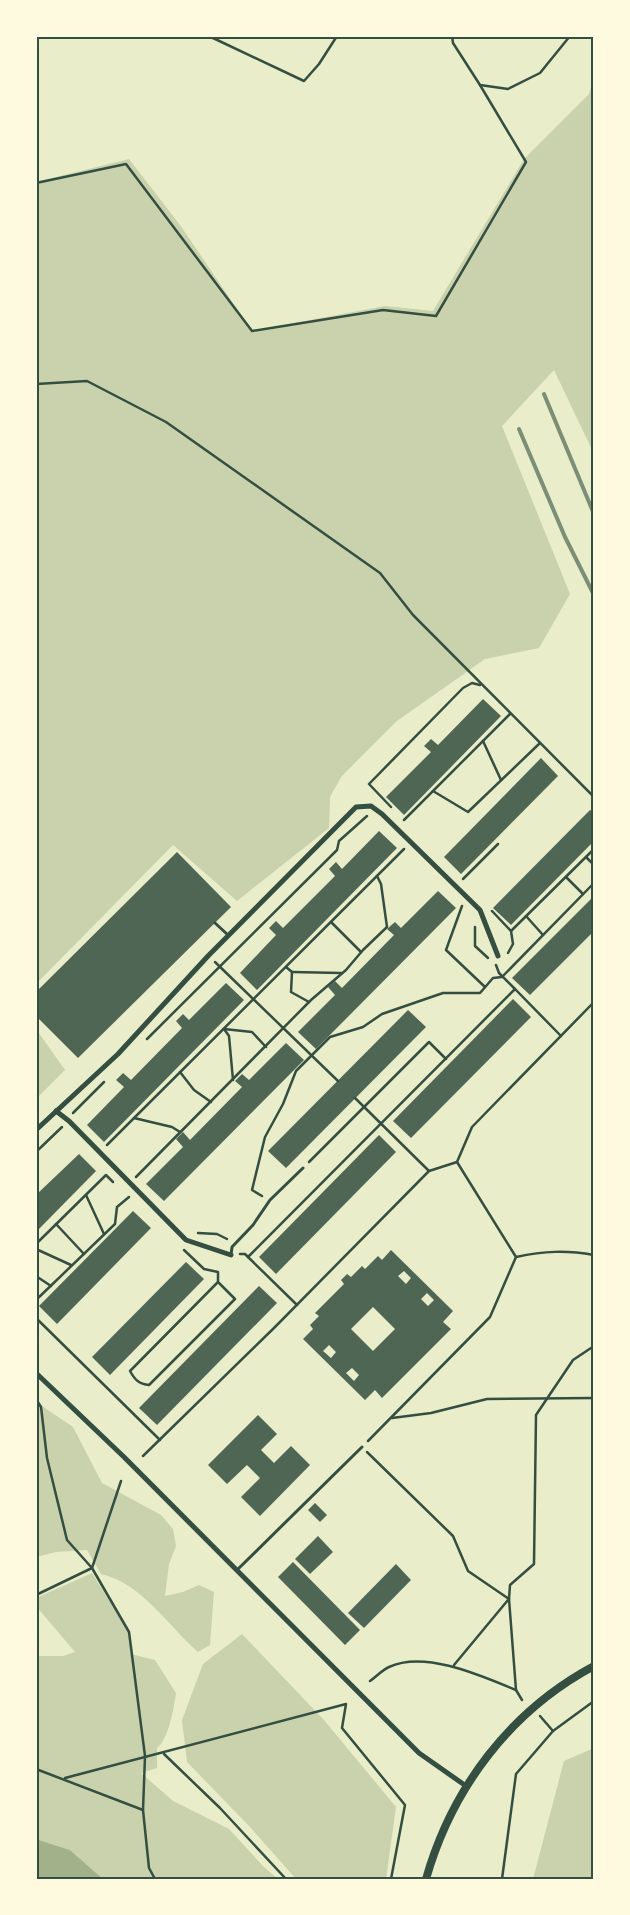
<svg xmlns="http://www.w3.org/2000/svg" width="630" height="1915" font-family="'Public Sans',sans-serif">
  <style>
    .green { fill: #cad2ad }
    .water { fill: #a3b18a }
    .building { fill: #4f6655; fill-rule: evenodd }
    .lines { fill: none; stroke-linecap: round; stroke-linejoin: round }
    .path { stroke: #344e41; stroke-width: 2.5 }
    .service { stroke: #344e41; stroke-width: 3 }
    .minor { stroke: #344e41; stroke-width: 5 }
    .tertiary { stroke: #344e41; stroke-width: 8 }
    .rail { stroke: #7c8e77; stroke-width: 4 }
    .neatline { fill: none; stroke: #344e41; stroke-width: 2 }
  </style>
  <rect width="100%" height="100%" fill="#e9edc9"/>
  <g class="green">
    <polygon points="594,75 594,454 554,370 502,426 570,594 539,648 485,659 397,721 341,777 330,797 329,828 237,901 173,845 36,984 36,182 129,159 180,225 252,331 385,306 433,311 524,159 589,94"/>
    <polygon points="36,1029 65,1070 36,1099"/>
    <path d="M36,1402L73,1427L102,1483L161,1515L173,1529L176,1546L169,1564L165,1596L183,1592L199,1585L214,1592L210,1645L198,1652C167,1625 143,1584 101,1574L87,1550L56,1552L36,1557Z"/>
    <path d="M92,1573L129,1632L131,1654L155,1660L176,1693C174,1707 169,1739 157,1748V1768L141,1773L173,1801L229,1829L264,1867L278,1879H103L70,1850L36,1839V1656H63L75,1652L36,1606V1598Z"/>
    <polygon points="242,1634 324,1720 396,1807 386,1879 296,1879 250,1827 187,1762 182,1720 203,1664"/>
    <polygon points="594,1748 594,1879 533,1879 564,1761"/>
  </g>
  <polygon class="water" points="36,1839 70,1850 103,1879 36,1879"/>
  <g class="building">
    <polygon points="483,699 501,716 404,815 386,797 431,752 424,746 431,739 438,745"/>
    <polygon points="541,758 558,776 461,874 444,857"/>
    <polygon points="590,810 594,813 594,841 511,925 493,908"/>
    <polygon points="379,831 397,848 257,990 240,973 276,935 269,928 276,921 283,928 335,876 329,869 336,862 342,869"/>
    <polygon points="177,852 231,907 78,1058 36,1016 36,992"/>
    <polygon points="438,891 456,908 316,1049 298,1032 335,995 328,987 335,981 342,988 394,935 387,929 395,922 401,928"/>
    <polygon points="594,896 594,931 530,995 512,978"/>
    <polygon points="226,983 244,1000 104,1142 87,1125 124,1087 116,1080 123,1073 131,1080 182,1028 176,1021 183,1014 189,1020"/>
    <polygon points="513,999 531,1017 411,1138 393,1121"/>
    <polygon points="408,1010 426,1027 286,1168 268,1151"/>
    <polygon points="286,1043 304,1060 164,1201 146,1184 183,1147 176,1139 183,1132 190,1140 242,1087 235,1081 242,1074 249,1080"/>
    <polygon points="379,1135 396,1152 276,1274 259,1257"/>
    <polygon points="79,1154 96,1171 36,1232 36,1195"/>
    <polygon points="133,1211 151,1228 57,1324 39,1306"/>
    <path d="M391,1250L453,1311L443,1322L451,1329L382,1398L375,1390L365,1400L303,1339L313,1329L310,1325L319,1316L315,1313L344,1284L341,1280L347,1274L351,1277L362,1266L365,1269L378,1256L382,1260ZM404,1271L411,1278L406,1284L398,1276ZM427,1293L434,1300L428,1306L421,1299ZM373,1307L395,1329L373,1351L351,1329ZM329,1345L336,1352L331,1358L323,1351ZM352,1368L359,1375L354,1381L346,1373Z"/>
    <polygon points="186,1262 204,1279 110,1375 92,1357"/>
    <polygon points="259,1286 277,1303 157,1425 139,1408"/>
    <polygon points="258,1415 277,1434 261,1450 274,1463 291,1446 310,1465 260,1516 241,1497 260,1478 247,1465 227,1484 208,1465"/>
    <polygon points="315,1503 327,1515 320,1522 308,1510"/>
    <polygon points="318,1536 333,1552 310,1574 295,1559"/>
    <polygon points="293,1562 360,1630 345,1645 278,1577"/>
    <polygon points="396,1564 411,1580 364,1628 348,1613"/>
  </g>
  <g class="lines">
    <g class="path">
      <polyline points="198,36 213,38 304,81 319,64 337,36"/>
      <polyline points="452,36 453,43 480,85 508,89 540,73 570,36"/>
      <polyline points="36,183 126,164 252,331 383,310 436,316 526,162 480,85"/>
      <polyline points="36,384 87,381 166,422 380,573 413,615 594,797"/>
      <polyline points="483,741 501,780"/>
      <polyline points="433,791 468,812 540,743"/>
      <polyline points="391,807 369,784 463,688 472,683 480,685"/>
      <polyline points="404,820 510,714"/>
      <polyline points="586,857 594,865"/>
      <polyline points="566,877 583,894"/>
      <polyline points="463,879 498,844"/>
      <polyline points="462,906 446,950 485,987"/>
      <polyline points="492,911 511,931"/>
      <polyline points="526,916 543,935"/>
      <polyline points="331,922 361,952"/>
      <polyline points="475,927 475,946 488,958"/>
      <polyline points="508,953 513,944 511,931 594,849"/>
      <polyline points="215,962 338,1081"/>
      <polyline points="496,965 499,973 515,989"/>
      <polyline points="286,967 292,972 291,992 309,1002"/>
      <polyline points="292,972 341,973"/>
      <polyline points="224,1029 229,1036 233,1080"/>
      <polyline points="224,1029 252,1032 266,1047"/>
      <polyline points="147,1039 337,850 339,841 367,816"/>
      <polyline points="180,1072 194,1090 211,1102"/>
      <polyline points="355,1098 429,1171"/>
      <polyline points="73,1113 104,1082"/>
      <polyline points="134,1118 172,1127 180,1132"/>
      <polyline points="107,1145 404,849"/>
      <polyline points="36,1155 37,1151 62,1127"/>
      <polyline points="309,1162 429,1042 446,1059"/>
      <polyline points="136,1177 311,1000 346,970 363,950 387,927 381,884 377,876"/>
      <polyline points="86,1195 104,1234"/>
      <polyline points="262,1196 252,1190 265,1137 283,1104 296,1071 330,1037 363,1027 382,1014 443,993 480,993 493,978 502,977 594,883"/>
      <polyline points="56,1224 84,1254"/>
      <polyline points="198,1233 217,1234 227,1239"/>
      <polyline points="36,1244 106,1175 113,1182"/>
      <polyline points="36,1249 71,1265"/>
      <path d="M184,1250L204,1269L218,1272V1282L235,1299L149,1385C139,1384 135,1380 130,1371L218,1282"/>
      <polyline points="240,1254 245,1254 248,1257 515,989 561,1036"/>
      <polyline points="248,1257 297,1305"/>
      <path d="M516,1257C544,1251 566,1250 594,1255"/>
      <polyline points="36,1276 51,1286"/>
      <polyline points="36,1300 115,1224 117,1207 129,1197"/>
      <polyline points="36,1318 160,1440"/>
      <polyline points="36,1399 41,1407 47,1458 67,1540 92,1568 129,1632 145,1756 143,1810"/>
      <polyline points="392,1418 431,1413 487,1399 594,1398"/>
      <polyline points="368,1441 490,1317 516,1257 457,1162 472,1127 594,1002"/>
      <polyline points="367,1452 453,1536 468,1571 509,1599"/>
      <polyline points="143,1456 275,1327 429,1171 457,1162"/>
      <polyline points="36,1595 92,1568 121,1481"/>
      <polyline points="454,1665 508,1600"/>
      <path d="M370,1681C376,1677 382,1670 389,1667C425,1650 482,1676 516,1690"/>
      <polyline points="522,1700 516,1690 509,1599 510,1585 534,1564 536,1415 573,1360 594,1346"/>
      <polyline points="540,1716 553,1731"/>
      <polyline points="164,1754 220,1808 286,1879"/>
      <polyline points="36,1769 143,1810 149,1868 155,1879"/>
      <polyline points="65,1778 346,1704 342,1728 405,1805 391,1879"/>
      <polyline points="502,1879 516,1774 553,1731 594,1701"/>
    </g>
    <g class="service">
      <polyline points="215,923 228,935"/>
      <polyline points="231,1255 232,1247 253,1225 270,1200 303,1168"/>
      <polyline points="237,1570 362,1447"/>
    </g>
    <g class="minor">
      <polyline points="56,1111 69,1121 186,1240 231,1255"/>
      <polyline points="36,1130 118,1054 208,956 356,807 371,806 382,814 480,910 498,956"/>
      <polyline points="36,1373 124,1457 419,1753 466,1786"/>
    </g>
    <path class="tertiary" d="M426,1879C452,1788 510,1711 594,1666"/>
    <g class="rail">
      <polyline points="544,394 594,514"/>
      <polyline points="519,429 565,537 594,595"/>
    </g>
  </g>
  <rect width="630" height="1915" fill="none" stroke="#fefae0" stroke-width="75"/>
  <rect x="38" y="38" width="554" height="1840" class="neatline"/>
</svg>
